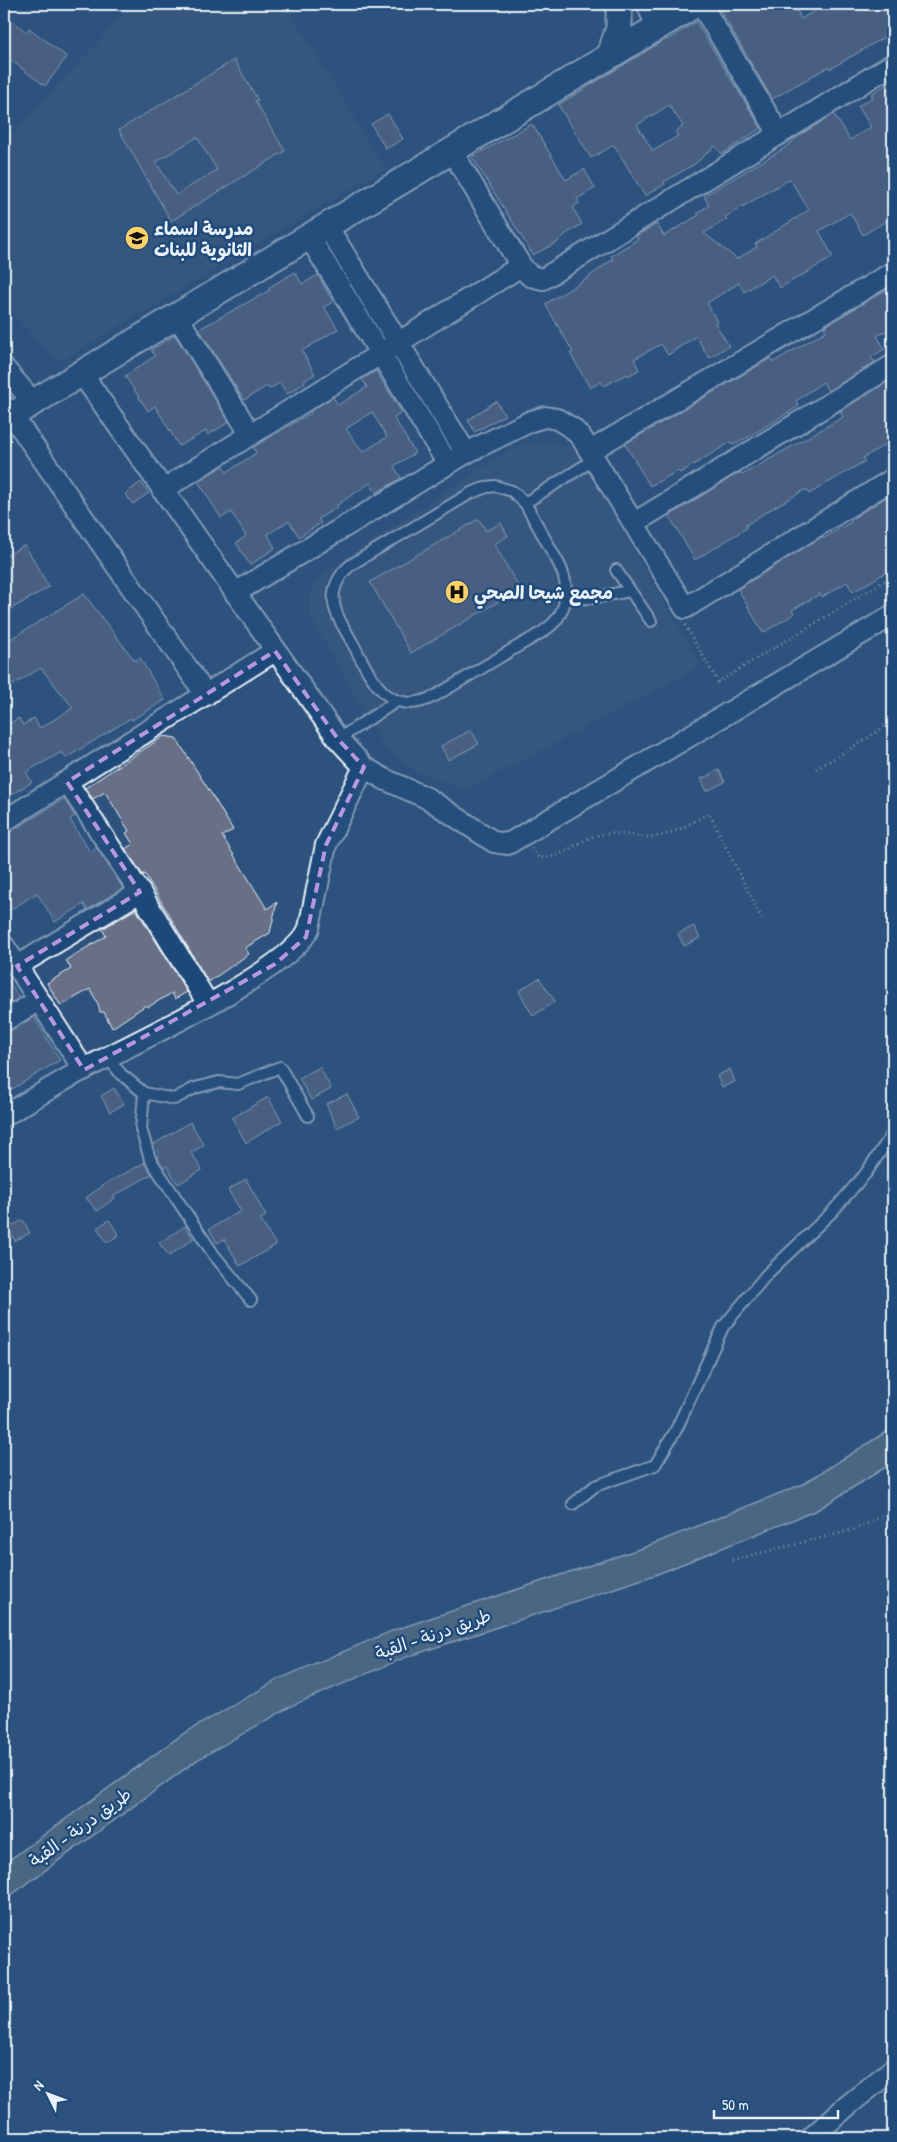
<svg xmlns="http://www.w3.org/2000/svg" width="897" height="2142" font-family="'Patrick Hand','Playpen Sans Arabic',sans-serif">
  <style>
    .built { fill: #3e5b80 }
    .building { fill: #677088; stroke: #e8f1f8; fill-rule: evenodd }
    .lines { fill: none; stroke-linecap: round; stroke-linejoin: round }
    .service-casing { stroke: #e8f1f8; stroke-width: 14 }
    .minor-casing { stroke: #e8f1f8; stroke-width: 24 }
    .tertiary-casing { stroke: #e8f1f8; stroke-width: 29 }
    .primary-casing { stroke: #e8f1f8; stroke-width: 31 }
    .path { stroke: #e8f1f8; stroke-width: 3; stroke-dasharray: 1 4; stroke-linecap: butt }
    .service { stroke: #1f4a7a; stroke-width: 10 }
    .minor { stroke: #1f4a7a; stroke-width: 20 }
    .tertiary { stroke: #1f4a7a; stroke-width: 25 }
    .primary { stroke: #6b7e8b; stroke-width: 28 }
    .marked { fill: none; stroke: #b798de; stroke-width: 4; stroke-dasharray: 10 6; stroke-linejoin: round }
    .labels { text-anchor: middle; dominant-baseline: central; stroke-width: 5; stroke-linejoin: round; paint-order: stroke }
    .poi-label { font-size: 18px; font-weight: bold; fill: #e8f1f8; stroke: #1f4a7a; text-anchor: start }
    .street-label { font-size: 18px; fill: #e8f1f8; stroke: #1f4a7a }
  </style>
  <rect width="100%" height="100%" fill="#2d527d"/>
  <filter id="ink" filterUnits="userSpaceOnUse"><feTurbulence type="fractalNoise" baseFrequency=".02" numOctaves="2"/><feDisplacementMap in="SourceGraphic" scale="10" xChannelSelector="R" yChannelSelector="G"/><feConvolveMatrix kernelMatrix="1 2 1 2 8 2 1 2 1" color-interpolation-filters="sRGB"/></filter>
  <g filter="url(#ink)">
    <g class="built">
      <polygon points="134,4 286,4 385,169 60,362 4,306 4,142"/>
      <polygon points="532,442 573,447 702,666 467,789 417,773 384,748 312,620 309,603 310,591 324,572 513,447"/>
    </g>
    <g class="building">
      <polygon points="727,4 794,4 801,19 826,4 893,4 893,25 886,30 888,35 830,69 828,67 772,99 719,8"/>
      <polygon points="4,14 26,32 29,28 67,57 45,86 4,55"/>
      <path d="M696,22L761,128L722,154L715,146L696,163L664,182L665,184L645,196L614,145L591,158L558,105L666,39L667,40ZM669,105L683,126L675,132L678,136L653,151L637,125Z"/>
      <path d="M234,60L258,100L255,101L285,151L171,221L119,130ZM197,137L217,170L176,195L156,162Z"/>
      <path d="M893,80V217L863,235L850,213L819,231L833,257L780,288L772,275L744,292L739,283L707,303L717,322L715,323L729,346L709,358L696,336L668,355L661,344L634,359L639,370L628,376L627,374L604,386L601,382L590,388L570,353L573,352L545,304L583,281L613,259L611,256L638,239L636,236L657,224L664,236L699,215L697,213L709,205L704,196L783,149L803,133L834,114L850,140L871,127L858,106L873,97L871,94ZM790,179L809,210L755,244L757,247L737,259L704,233L727,219L725,217Z"/>
      <polygon points="388,114 403,139 386,149 371,124"/>
      <polygon points="532,124 566,180 584,169 595,188 577,199 579,203 573,208 582,224 566,234 558,242 533,255 472,157"/>
      <polygon points="295,272 302,284 318,275 333,302 324,307 338,329 302,351 315,374 304,381 305,383 287,394 280,383 269,389 267,386 244,400 199,329 270,290 268,288"/>
      <polygon points="892,286 893,327 877,336 885,349 871,357 875,362 828,391 823,382 796,401 799,406 750,436 733,445 731,442 680,473 678,471 650,486 625,444 771,358 773,362 804,344 826,331 824,327"/>
      <polygon points="175,335 229,422 208,435 206,431 179,446 155,406 148,411 125,376 155,356 151,350"/>
      <path d="M376,371L402,413L394,418L415,453L394,466L401,478L376,493L370,483L337,505L338,507L318,519L321,523L299,537L289,521L268,534L275,548L250,565L236,543L246,536L231,512L221,518L198,481L223,466L227,472L256,453L253,447L311,413L310,411L333,397L338,405L367,387L362,379ZM372,412L387,437L363,452L346,429Z"/>
      <polygon points="887,382 893,392 893,440 863,458 865,461 809,494 806,489 766,512 746,525 747,528 695,560 669,516 740,472 742,475 843,417 840,411"/>
      <polygon points="496,401 505,415 475,432 468,420"/>
      <polygon points="141,482 149,493 133,504 125,494"/>
      <polygon points="893,493 893,568 853,592 847,582 822,597 820,594 792,610 794,614 763,633 738,589 823,536 824,538 851,522 850,520"/>
      <polygon points="479,519 486,531 501,523 508,536 494,544 520,589 411,653 370,582"/>
      <polygon points="25,545 49,587 4,613 4,557"/>
      <polygon points="84,594 135,661 140,658 165,700 132,720 131,718 66,758 62,752 26,772 32,782 4,799 4,740 9,737 4,727 19,718 23,725 34,718 40,728 73,708 41,668 4,690 4,643"/>
      <polygon points="471,730 479,744 448,760 441,746"/>
      <polygon points="164,736 176,738 212,795 233,830 222,836 267,909 277,902 270,933 245,948 249,954 210,981 207,980 145,874 143,875 125,849 133,844 126,833 129,831 105,792 93,799 85,788"/>
      <polygon points="719,770 725,782 707,791 701,779"/>
      <polygon points="64,799 75,816 70,819 90,852 97,848 123,888 87,910 84,904 55,922 37,893 4,914 4,836"/>
      <polygon points="136,909 187,992 175,999 172,993 148,1007 146,1005 112,1028 104,1012 100,1012 98,1004 90,989 61,1006 47,983 71,969 66,960 106,936 102,929"/>
      <polygon points="694,926 700,938 684,946 678,934"/>
      <polygon points="4,973 19,998 4,1007"/>
      <polygon points="539,978 555,1001 533,1016 519,991"/>
      <polygon points="34,1017 60,1060 4,1094 4,1033 10,1031"/>
      <polygon points="320,1067 331,1089 311,1100 299,1078"/>
      <polygon points="730,1069 735,1082 722,1087 717,1076"/>
      <polygon points="114,1088 124,1104 110,1112 101,1096"/>
      <polygon points="347,1094 359,1117 337,1128 326,1104"/>
      <polygon points="268,1097 282,1121 246,1143 232,1118"/>
      <polygon points="190,1122 204,1145 191,1153 202,1170 178,1184 167,1166 164,1168 156,1156 160,1154 154,1144"/>
      <polygon points="144,1163 152,1174 114,1196 115,1198 97,1211 86,1198 103,1185"/>
      <polygon points="246,1179 266,1216 260,1219 276,1245 240,1266 224,1239 217,1243 209,1229 241,1211 228,1190"/>
      <polygon points="23,1220 30,1233 15,1241 8,1228"/>
      <polygon points="109,1220 119,1235 107,1243 97,1228"/>
      <polygon points="185,1226 193,1239 169,1256 159,1243"/>
    </g>
    <g class="lines">
      <g class="service-casing">
        <g id="service">
          <path d="M495,486L512,491L525,503L559,564C568,582 569,602 557,619C547,632 529,639 515,648C489,664 462,680 435,696C387,720 371,677 352,642C344,627 331,611 334,592C336,581 343,571 352,564L471,493L487,487Z"/>
          <polyline points="525,503 595,459"/>
          <polyline points="616,570 651,621"/>
          <polyline points="565,599 592,598 630,591"/>
          <polyline points="338,739 397,701"/>
          <polyline points="107,1057 121,1074 144,1093 174,1099 195,1088 219,1082 238,1084 280,1067 308,1116"/>
          <polyline points="144,1093 141,1129 150,1159 214,1255 251,1300"/>
          <polyline points="573,1504 595,1486 655,1465 676,1430 723,1327 767,1274 832,1212 866,1173 893,1133"/>
        </g>
      </g>
      <g class="minor-casing">
        <g id="minor">
          <polyline points="701,4 779,134"/>
          <polyline points="452,151 521,266 530,276 543,279 893,64"/>
          <polyline points="327,226 466,453"/>
          <polyline points="309,237 448,464"/>
          <polyline points="177,316 251,435"/>
          <polyline points="4,368 34,403"/>
          <polyline points="82,374 338,739 364,767 384,779 427,798 494,842 508,844 893,615"/>
          <polyline points="4,406 12,415 206,695"/>
          <polyline points="590,451 893,272"/>
          <polyline points="162,490 521,266"/>
          <polyline points="634,523 893,365"/>
          <polyline points="235,593 466,453 531,421 545,417 557,419 572,428 581,437 685,608 893,479"/>
          <polyline points="67,782 140,892 208,1004"/>
          <polyline points="4,821 275,651"/>
          <polyline points="4,946 84,1070"/>
          <polyline points="17,966 140,892"/>
          <polyline points="4,1021 39,1000"/>
          <path d="M4,1116C31,1100 58,1083 86,1068C130,1045 294,969 309,928L326,845L364,767"/>
          <polyline points="811,2138 847,2106 893,2069"/>
        </g>
      </g>
      <g class="tertiary-casing">
        <g id="tertiary">
          <polyline points="650,4 659,26"/>
          <polyline points="610,55 619,28 619,4"/>
          <polyline points="4,420 696,4"/>
        </g>
      </g>
      <g class="primary-casing">
        <polyline id="primary" points="4,1882 190,1747 286,1692 399,1644 650,1561 810,1497 893,1445"/>
      </g>
      <g class="path">
        <polyline points="685,625 718,682 893,576"/>
        <polyline points="816,769 868,738 893,720"/>
        <path d="M532,848L539,858C563,858 574,843 595,836C614,830 630,837 648,837C670,837 691,823 709,813L763,921"/>
        <polyline points="732,1560 853,1530 893,1511"/>
      </g>
      <use href="#service" class="service"/>
      <use href="#minor" class="minor"/>
      <use href="#tertiary" class="tertiary"/>
      <use href="#primary" class="primary"/>
    </g>
  </g>
  <path d="M0 0H897V2142H0ZM275,651L338,739L364,767L326,845L306,937L275,964L84,1070L17,966L140,892L67,782Z" fill="#2d527d" fill-opacity=".55" fill-rule="evenodd"/>
  <path class="marked" d="M275,651L338,739L364,767L326,845L306,937L275,964L84,1070L17,966L140,892L67,782Z"/>
  <defs>
    <g id="school-disc" transform="scale(1.25)"><circle r="9.5" fill="#ffd166" stroke="#1f4a7a"/><path d="M0-5L7-2L0 1L-7-2ZM-4 1L0 2.5L4 1V4Q0 6-4 4Z" fill="#111"/></g>
    <g id="hospital-disc" transform="scale(1.25)"><circle r="9.5" fill="#ffd166" stroke="#1f4a7a"/><path d="M-5-5h3v3.5h4V-5h3V5h-3V1.5h-4V5h-3Z" fill="#111"/></g>
  </defs>
  <g fill-rule="evenodd">
    <use href="#school-disc" x="137" y="238"/>
    <use href="#hospital-disc" x="457" y="592"/>
  </g>
  <g class="labels">
    <g class="poi-label">
      <text x="154" y="228">مدرسة اسماء<tspan x="154" dy="21">الثانوية للبنات</tspan></text>
      <text x="474" y="592">مجمع شيحا الصحي</text>
    </g>
    <g class="street-label">
      <text transform="translate(433 1634) rotate(-19)">طريق درنة - القبة</text>
      <text transform="translate(80 1827) rotate(-36)">طريق درنة - القبة</text>
    </g>
  </g>
  <rect width="897" height="2142" fill="none" stroke="#1f4a7a" stroke-width="20"/>
  <rect x="10" y="10" width="877" height="2122" fill="none" stroke="#e8f1f8" stroke-width="2" filter="url(#ink)"/>
  <g transform="translate(48 2094) rotate(312)" stroke="#1f4a7a" stroke-width="4" paint-order="stroke">
  <path d="M0-4L9 19L0 12L-9 19Z" fill="#e8f1f8"/>
  <text y="-8" font-size="14" font-weight="bold" text-anchor="middle" fill="#e8f1f8">N</text>
  </g>
  <path d="M714 2110v8h124v-8" fill="none" stroke="#e8f1f8" stroke-width="2.5"/>
  <text x="722" y="2110" font-size="15" fill="#e8f1f8" stroke="#1f4a7a" stroke-width="4" paint-order="stroke">50 m</text>
</svg>
